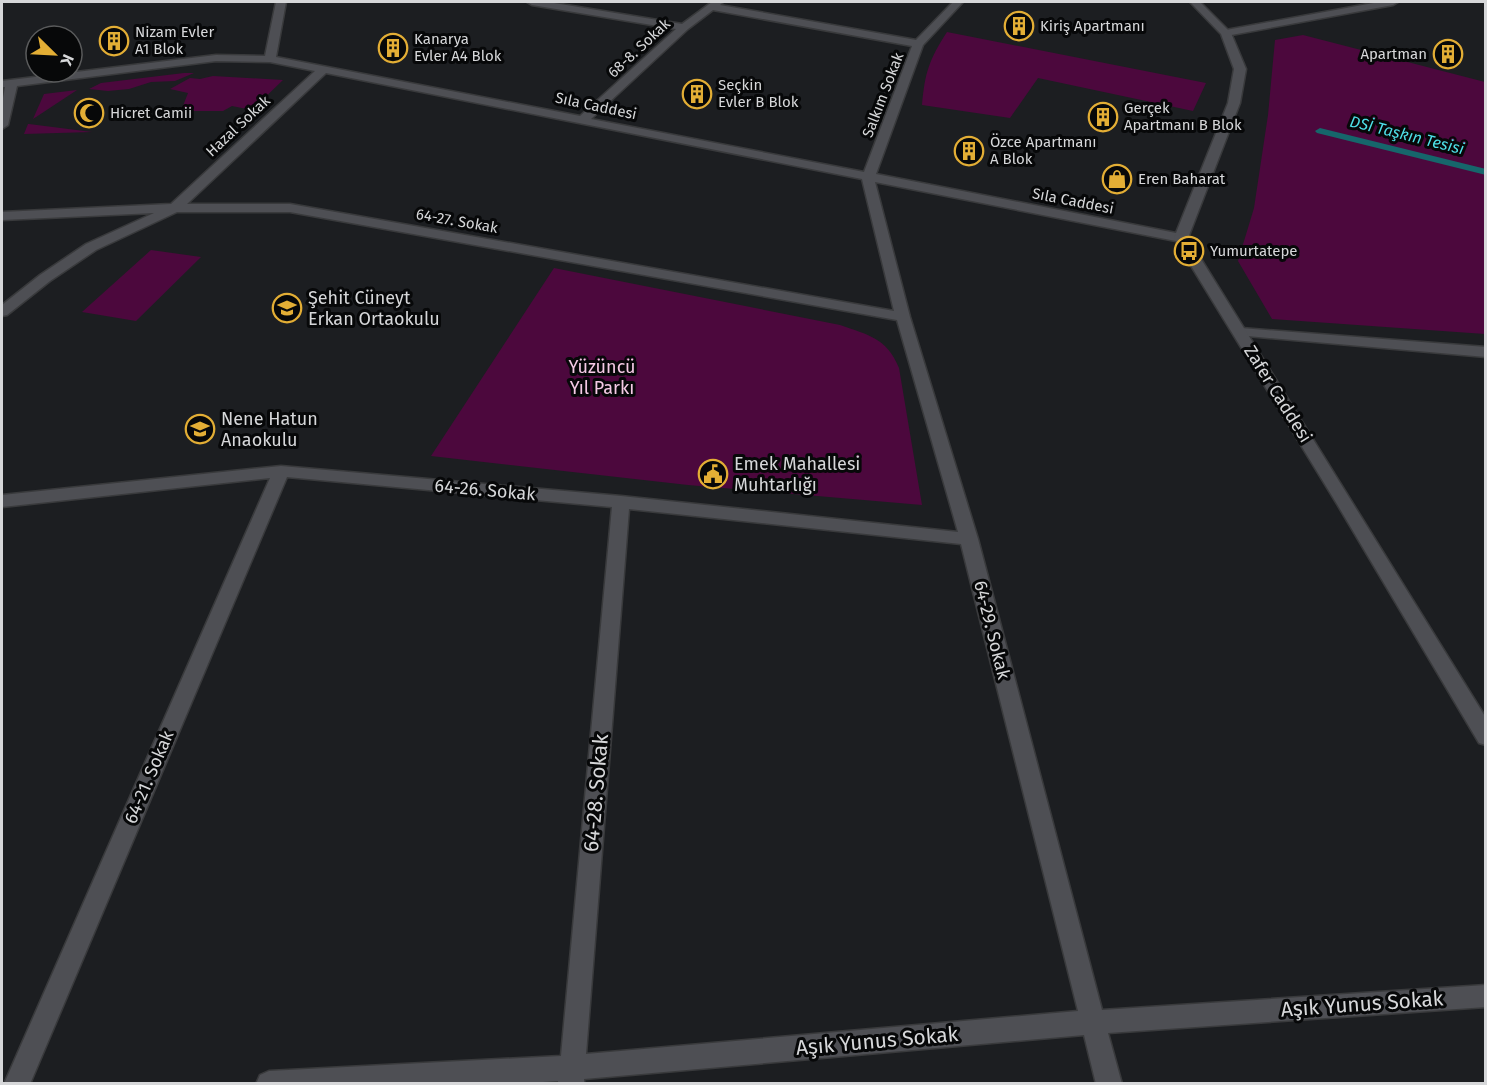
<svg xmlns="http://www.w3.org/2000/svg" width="1487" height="1085" font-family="'Fira Sans',sans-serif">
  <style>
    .green { fill: #4c083d }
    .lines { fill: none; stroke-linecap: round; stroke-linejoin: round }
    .stream { fill: #16666b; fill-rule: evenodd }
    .minor-casing { stroke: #393a3c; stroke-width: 3 }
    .tertiary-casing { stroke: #393a3c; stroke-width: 3 }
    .minor { fill: #4e4f54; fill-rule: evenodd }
    .tertiary { fill: #4e4f54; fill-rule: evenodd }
    .labels { text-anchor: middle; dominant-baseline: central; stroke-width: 6; stroke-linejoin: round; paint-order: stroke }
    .far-poi-label { font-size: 15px; fill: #d6d7d9; stroke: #070809; text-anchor: start }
    .far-street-label { font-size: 15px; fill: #d6d7d9; stroke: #070809 }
    .far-water-label { font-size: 16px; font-style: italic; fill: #4edfe7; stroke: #070809 }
    .poi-label { font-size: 18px; fill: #d6d7d9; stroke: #070809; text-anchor: start }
    .park-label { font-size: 18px; fill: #f5cae6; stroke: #070809 }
    .street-label { font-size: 18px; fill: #d6d7d9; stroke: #070809 }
    .near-street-label { font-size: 21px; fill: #d6d7d9; stroke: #070809 }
  </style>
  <rect width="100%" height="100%" fill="#1c1e21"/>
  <g class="green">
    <path d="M947,32L1206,83L1193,111L1038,78L1010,118L922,105C925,72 929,60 947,32Z"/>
    <polygon points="1303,35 1485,82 1485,334 1272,319 1238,261 1254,208 1268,115 1275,40"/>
    <polygon points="184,73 194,73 175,81 151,82 129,89 108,91 89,89 101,83"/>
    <polygon points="213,76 283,80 252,110 232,106 223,111 181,111 188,93 170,89 190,78 200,79"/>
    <polygon points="77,90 33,119 44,94"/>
    <polygon points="28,124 29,124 92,132 24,134"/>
    <polygon points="151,250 201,257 136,321 82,312"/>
    <path d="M554,268L840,325C868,335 887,338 899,368L922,505L688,485L431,456Z"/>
  </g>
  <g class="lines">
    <polygon class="stream" points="1320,128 1486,169 1486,175 1317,133 1315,131"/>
    <g class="minor-casing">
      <g id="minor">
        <path d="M276,2H286L276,57L580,116L676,29L532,5L527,2H548L682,24L712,2H723L720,5L916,40L953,2H963L923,45L876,174L1181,234L1188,238L1181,242L875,182L910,317L978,539L1102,1010L1486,985V1007L1108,1033L1122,1084H1096L1084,1035L584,1079V1084H558V1081L514,1084H256L260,1075L269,1071L561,1056L612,507L287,477L30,1084H4L270,478L2,507V495L281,466L621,496L958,532L897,320L290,212H177L96,250L50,281L7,315L2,316V305L40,275L86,244L154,213L2,220V212L171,204L315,71L270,62L216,61L17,86L8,125L2,129V103L5,87H2V81L216,55L265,56ZM713,10L912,46L864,172L591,119L688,29ZM326,73L862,179L894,311L290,204H187ZM629,509L961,544L1078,1011L586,1054Z"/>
        <polygon points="1379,2 1398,2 1393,5 1226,36 1221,33 1226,30"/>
        <polygon points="1241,328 1486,347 1486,357 1236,335 1234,332 1236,329"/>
      </g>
    </g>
    <g class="tertiary-casing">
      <polygon id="tertiary" points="1190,2 1200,2 1231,33 1246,69 1240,103 1188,238 1486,718 1486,745 1479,743 1337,504 1174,238 1228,103 1234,69 1221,34"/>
    </g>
    <use href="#minor" class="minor"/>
    <use href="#tertiary" class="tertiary"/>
  </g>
  <defs>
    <g id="building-ring" transform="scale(1.5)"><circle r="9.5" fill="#070809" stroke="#e3ae35" stroke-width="1.5"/><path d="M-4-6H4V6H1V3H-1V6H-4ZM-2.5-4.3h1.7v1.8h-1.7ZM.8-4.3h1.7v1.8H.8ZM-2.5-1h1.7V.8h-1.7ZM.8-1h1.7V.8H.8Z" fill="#e3ae35"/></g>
    <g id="mosque-ring" transform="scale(1.5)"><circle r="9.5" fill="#070809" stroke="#e3ae35" stroke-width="1.5"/><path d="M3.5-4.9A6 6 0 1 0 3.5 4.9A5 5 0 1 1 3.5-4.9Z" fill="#e3ae35"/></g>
    <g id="shop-ring" transform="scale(1.5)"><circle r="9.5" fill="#070809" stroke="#e3ae35" stroke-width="1.5"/><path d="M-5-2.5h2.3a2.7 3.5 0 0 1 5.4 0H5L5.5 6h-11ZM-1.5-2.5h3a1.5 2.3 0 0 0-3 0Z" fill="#e3ae35"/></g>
    <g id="bus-ring" transform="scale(1.5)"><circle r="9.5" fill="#070809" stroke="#e3ae35" stroke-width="1.5"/><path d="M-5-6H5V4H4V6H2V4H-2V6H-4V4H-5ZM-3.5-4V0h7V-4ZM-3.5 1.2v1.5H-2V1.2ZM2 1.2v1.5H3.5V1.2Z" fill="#e3ae35"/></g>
    <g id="school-ring" transform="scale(1.5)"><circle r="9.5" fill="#070809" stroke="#e3ae35" stroke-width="1.5"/><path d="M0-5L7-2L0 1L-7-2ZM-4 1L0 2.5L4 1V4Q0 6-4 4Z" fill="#e3ae35"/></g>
    <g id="civic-ring" transform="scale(1.5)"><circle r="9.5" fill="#070809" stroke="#e3ae35" stroke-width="1.5"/><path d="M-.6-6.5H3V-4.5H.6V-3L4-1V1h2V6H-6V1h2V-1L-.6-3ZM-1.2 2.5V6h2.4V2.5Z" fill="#e3ae35"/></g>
  </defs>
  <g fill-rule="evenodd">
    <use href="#building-ring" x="1019" y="26"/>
    <use href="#building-ring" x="114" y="41"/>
    <use href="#building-ring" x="393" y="48"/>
    <use href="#building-ring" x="1448" y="54"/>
    <use href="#building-ring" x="697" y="94"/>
    <use href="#mosque-ring" x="89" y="113"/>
    <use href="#building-ring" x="1103" y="117"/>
    <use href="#building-ring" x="969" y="151"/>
    <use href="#shop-ring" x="1117" y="179"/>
    <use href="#bus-ring" x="1189" y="251"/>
    <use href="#school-ring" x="287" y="308"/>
    <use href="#school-ring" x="200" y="429"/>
    <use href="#civic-ring" x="713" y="474"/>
  </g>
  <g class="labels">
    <g class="far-poi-label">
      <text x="1040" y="26">Kiriş Apartmanı</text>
      <text x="135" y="32">Nizam Evler<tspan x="135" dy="17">A1 Blok</tspan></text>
      <text x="414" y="39">Kanarya<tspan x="414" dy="17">Evler A4 Blok</tspan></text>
      <text x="1427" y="54" text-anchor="end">Apartman</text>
      <text x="718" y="85">Seçkin<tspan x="718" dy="17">Evler B Blok</tspan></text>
      <text x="1124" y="108">Gerçek<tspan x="1124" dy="17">Apartmanı B Blok</tspan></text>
      <text x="110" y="113">Hicret Camii</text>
      <text x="990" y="142">Özce Apartmanı<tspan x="990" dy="17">A Blok</tspan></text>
      <text x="1138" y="179">Eren Baharat</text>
      <text x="1210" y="251">Yumurtatepe</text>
    </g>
    <g class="far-street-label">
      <text transform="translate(639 48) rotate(-43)">68-8. Sokak</text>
      <text transform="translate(883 95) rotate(-69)">Salkım Sokak</text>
      <text transform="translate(596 106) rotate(12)">Sıla Caddesi</text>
      <text transform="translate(238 126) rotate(-43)">Hazal Sokak</text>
      <text transform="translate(1073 201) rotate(11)">Sıla Caddesi</text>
      <text transform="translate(457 221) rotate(10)">64-27. Sokak</text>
    </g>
    <g class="far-water-label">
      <text transform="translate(1407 135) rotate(14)">DSİ Taşkın Tesisi</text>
    </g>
    <g class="poi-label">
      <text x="308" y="298">Şehit Cüneyt<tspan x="308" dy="21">Erkan Ortaokulu</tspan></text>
      <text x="221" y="419">Nene Hatun<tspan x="221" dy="21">Anaokulu</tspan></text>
      <text x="734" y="464">Emek Mahallesi<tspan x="734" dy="21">Muhtarlığı</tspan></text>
    </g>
    <g class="park-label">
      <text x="602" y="367">Yüzüncü<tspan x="602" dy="21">Yıl Parkı</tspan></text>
    </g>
    <g class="street-label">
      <text transform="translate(1278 394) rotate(58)">Zafer Caddesi</text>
      <text transform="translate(485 490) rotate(5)">64-26. Sokak</text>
      <text transform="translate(992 630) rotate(76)">64-29. Sokak</text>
      <text transform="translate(149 777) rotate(-67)">64-21. Sokak</text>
    </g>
    <g class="near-street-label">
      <text transform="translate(596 793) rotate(-85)">64-28. Sokak</text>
      <text transform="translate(1362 1004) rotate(-4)">Aşık Yunus Sokak</text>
      <text transform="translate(877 1041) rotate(-5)">Aşık Yunus Sokak</text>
    </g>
  </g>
  <rect width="1487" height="1085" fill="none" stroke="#d6d7d9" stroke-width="6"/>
  <g transform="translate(54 54) rotate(114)"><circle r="28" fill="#070809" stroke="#5a5b5c" stroke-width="1.5"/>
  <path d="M0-4.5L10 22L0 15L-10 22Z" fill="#e3ae35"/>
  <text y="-9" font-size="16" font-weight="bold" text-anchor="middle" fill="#d6d7d9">K</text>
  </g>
</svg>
